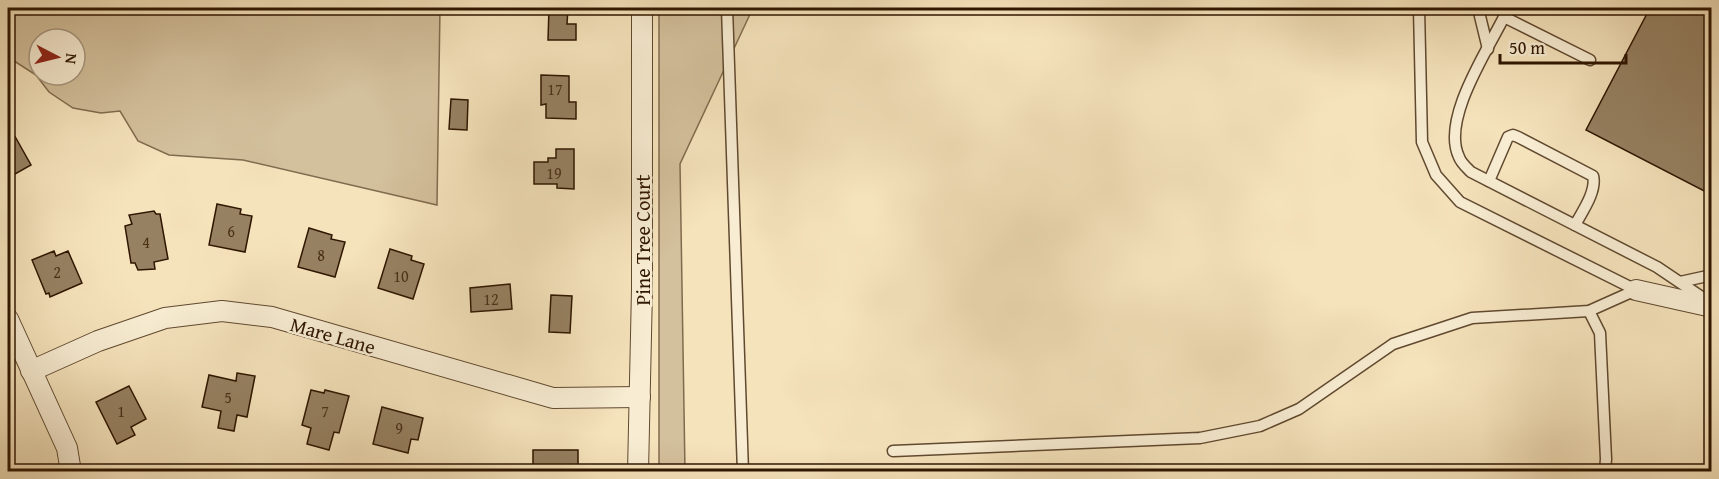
<svg xmlns="http://www.w3.org/2000/svg" width="1719" height="479" font-family="'Gentium Book Plus',serif">
  <style>
    .green { fill: #d3c09c; stroke: #816b4e; stroke-width: 1.5; fill-rule: evenodd }
    .building { fill: #968162; stroke: #2f1600; stroke-width: 1.5 }
    .lines { fill: none; stroke-linecap: round; stroke-linejoin: round }
    .service-casing { stroke: #60492f; stroke-width: 13 }
    .minor-casing { stroke: #60492f; stroke-width: 22 }
    .service { stroke: #f8edd3; stroke-width: 10 }
    .minor { stroke: #f8edd3; stroke-width: 20 }
    .labels { text-anchor: middle; dominant-baseline: central; stroke-width: 5; stroke-linejoin: round; paint-order: stroke }
    .number-label { font-size: 16px; fill: #493118 }
    .street-label { font-size: 20px; fill: #2f1600; stroke: #f8edd3 }
  </style>
  <rect width="100%" height="100%" fill="#f5e3bc"/>
  <filter id="stains"><feTurbulence type="fractalNoise" baseFrequency=".00333" numOctaves="4"/><feColorMatrix values="0 0 0 0 .2 0 0 0 0 .09 0 0 0 0 .02 0 0 0 .5 -.17"/></filter>
  <radialGradient id="worn" r=".72"><stop offset=".6" stop-color="#630" stop-opacity="0"/><stop offset="1" stop-color="#630" stop-opacity=".3"/></radialGradient>
  <g class="green">
    <path d="M8,8H440L437,205L243,160L169,155L138,141L120,111L101,113L73,108L49,92L36,75L8,57ZM39,39H75V75H39Z"/>
    <polygon points="659,8 757,8 752,10 680,164 685,471 659,471"/>
  </g>
  <g class="building">
    <polygon points="549,8 568,8 567,24 576,24 576,40 548,40"/>
    <polygon points="1650,8 1706,8 1712,11 1712,195 1586,130"/>
    <polygon points="541,75 569,76 569,102 576,102 576,119 546,118 546,104 541,105"/>
    <polygon points="451,99 468,100 467,130 449,129"/>
    <polygon points="8,124 31,165 8,178"/>
    <polygon points="556,149 574,149 574,189 557,188 557,184 534,184 534,162 548,162 548,158 556,158"/>
    <polygon points="217,204 241,209 240,214 252,216 245,252 209,245"/>
    <polygon points="154,211 156,214 160,214 168,259 154,262 155,269 138,270 135,263 131,263 125,226 132,224 129,215"/>
    <polygon points="309,228 332,235 331,239 345,242 335,277 298,267"/>
    <polygon points="390,249 412,256 411,260 424,264 413,299 378,288"/>
    <polygon points="54,251 56,256 68,251 82,283 50,297 49,293 46,294 32,260"/>
    <polygon points="510,284 512,309 471,312 470,288"/>
    <polygon points="551,295 572,296 570,333 549,332"/>
    <polygon points="237,373 255,376 247,417 237,415 234,431 218,428 221,411 202,407 209,375 236,381"/>
    <polygon points="129,386 146,419 131,427 135,435 117,444 96,402"/>
    <polygon points="311,390 324,393 325,390 349,396 339,433 334,432 329,450 307,444 311,428 302,425"/>
    <polygon points="382,407 423,418 418,440 411,439 408,453 373,444"/>
    <rect x="533" y="450" width="45" height="21"/>
  </g>
  <g class="lines">
    <g class="service-casing">
      <g id="service">
        <polyline points="727,8 743,472"/>
        <polyline points="1419,8 1422,142 1436,175 1460,202 1636,290"/>
        <polyline points="1478,8 1488,49"/>
        <path d="M1590,60L1504,17C1487,51 1441,120 1459,157C1461,163 1467,168 1471,172L1657,267L1706,300"/>
        <path d="M1489,181L1508,137L1513,135L1518,137L1593,176C1597,191 1582,212 1575,225"/>
        <polyline points="1680,282 1712,275"/>
        <polyline points="1589,311 1600,333 1606,459 1605,472"/>
        <polyline points="893,451 1200,438 1260,426 1299,409 1393,344 1472,318 1589,311 1636,290"/>
      </g>
    </g>
    <g class="minor-casing">
      <g id="minor">
        <polyline points="1636,290 1712,307"/>
        <polyline points="8,319 67,448 71,472"/>
        <polyline points="31,371 98,341 165,318 222,311 272,317 553,398 640,397"/>
        <polyline points="638,472 642,289 642,8"/>
      </g>
    </g>
    <use href="#service" class="service"/>
    <use href="#minor" class="minor"/>
  </g>
  <g class="labels">
    <g class="number-label">
      <text x="555" y="89">17</text>
      <text x="554" y="173">19</text>
      <text x="231" y="231">6</text>
      <text x="146" y="242">4</text>
      <text x="321" y="255">8</text>
      <text x="57" y="272">2</text>
      <text x="401" y="276">10</text>
      <text x="491" y="299">12</text>
      <text x="228" y="397">5</text>
      <text x="121" y="411">1</text>
      <text x="325" y="411">7</text>
      <text x="399" y="428">9</text>
    </g>
    <g class="street-label">
      <text transform="translate(642 240) rotate(-90)">Pine Tree Court</text>
      <text transform="translate(333 335) rotate(16)">Mare Lane</text>
    </g>
  </g>
  <rect width="1719" height="479" fill="none" stroke="#f5e3bc" stroke-width="30"/>
  <rect x="9" y="9" width="1701" height="461" fill="none" stroke="#2f1600" stroke-width="3"/>
  <rect x="15" y="15" width="1689" height="449" fill="none" stroke="#2f1600" stroke-width="1.5"/>
  <g transform="translate(57 57) rotate(97)"><circle r="28" fill="#f8edd3" stroke="#a8977f" stroke-width="1.5"/>
  <path d="M0-4.5L10 22L0 15L-10 22Z" fill="#8f2418"/>
  <text y="-9" font-size="16" font-weight="bold" text-anchor="middle" fill="#2f1600">N</text>
  </g>
  <path d="M1500 54v9h126v-9" fill="none" stroke="#2f1600" stroke-width="3"/>
  <text x="1509" y="54" font-size="18" fill="#2f1600" stroke="#f8edd3" stroke-width="4.5" paint-order="stroke">50 m</text>
  <rect width="100%" height="100%" filter="url(#stains)"/>
  <rect width="100%" height="100%" fill="url(#worn)"/>
</svg>
